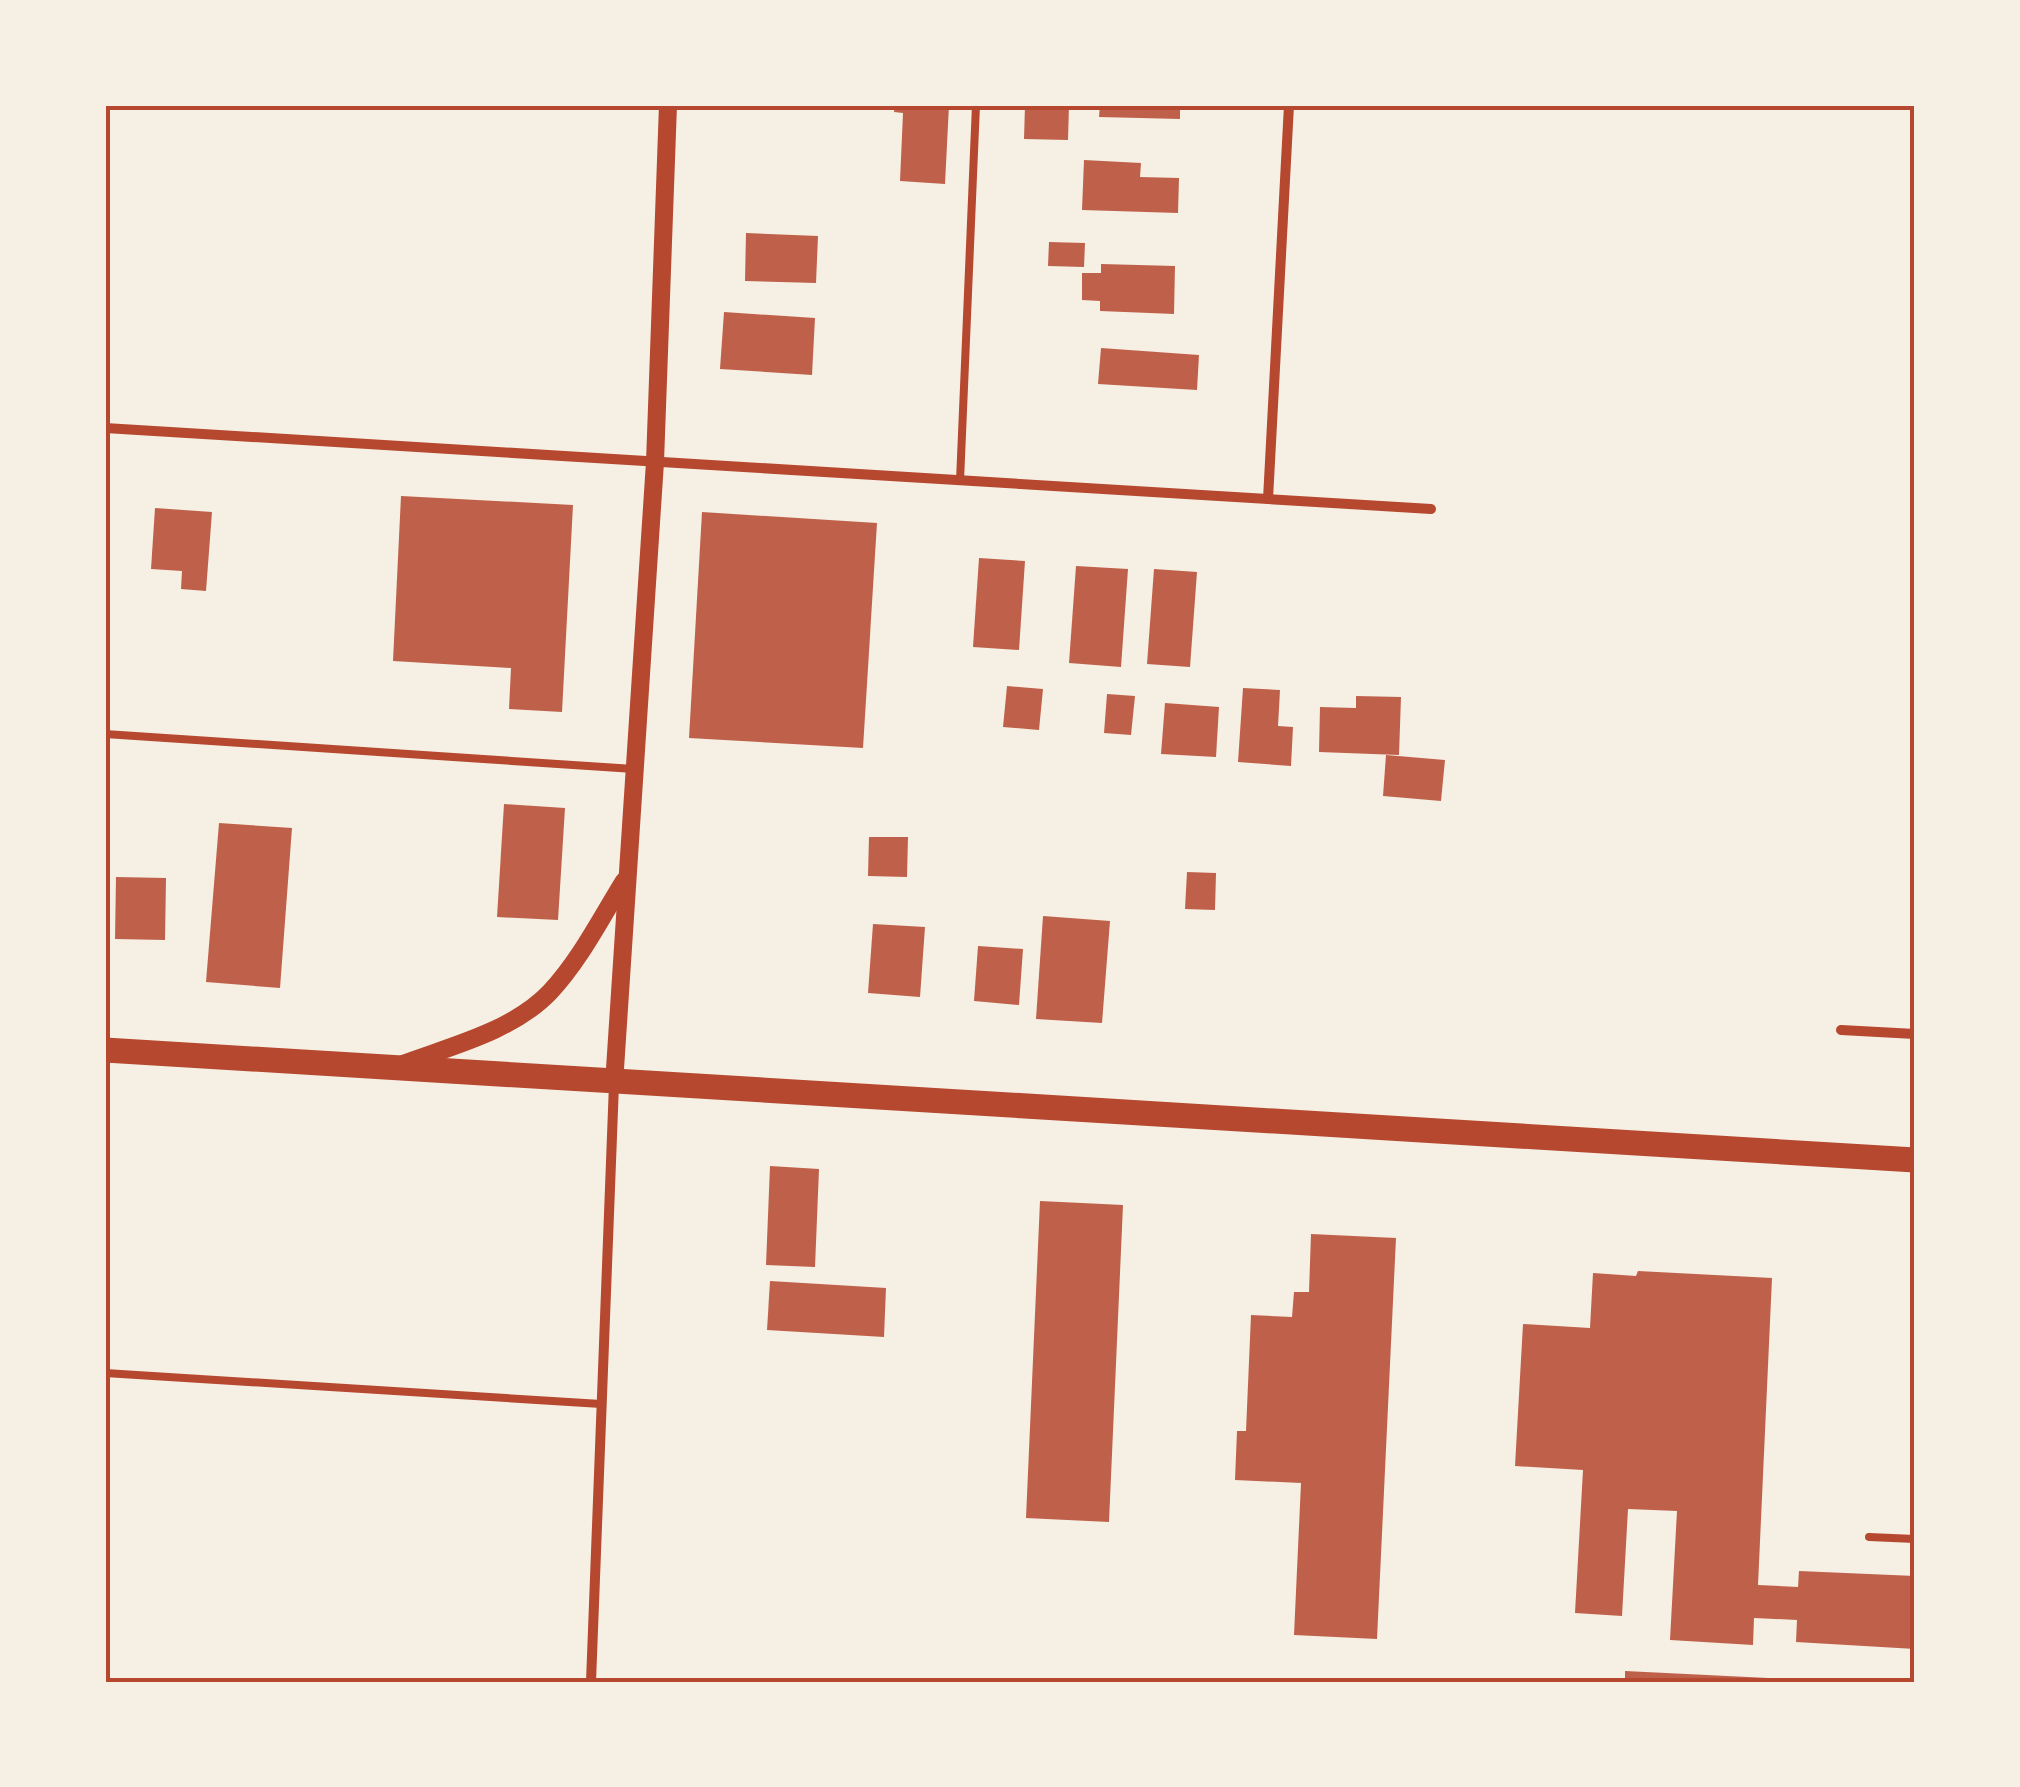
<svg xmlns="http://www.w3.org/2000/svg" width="2020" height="1787" font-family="Rubik,sans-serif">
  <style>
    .building { fill: #bf614a }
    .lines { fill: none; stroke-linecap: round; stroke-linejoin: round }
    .service { stroke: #b5482f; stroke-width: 8 }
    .minor { stroke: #b5482f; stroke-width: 10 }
    .tertiary { stroke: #b5482f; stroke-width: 18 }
    .primary { stroke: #b5482f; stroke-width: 25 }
    .neatline { fill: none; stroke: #b5482f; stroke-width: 4 }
  </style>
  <rect width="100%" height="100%" fill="#f6efe4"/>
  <g class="building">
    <polygon points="895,105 949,105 945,184 900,181 903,113 894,112"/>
    <polygon points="1025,105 1069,105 1068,140 1024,139"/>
    <polygon points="1100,105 1180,105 1180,119 1099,117"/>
    <polygon points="1084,160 1141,163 1140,177 1179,178 1178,213 1082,210"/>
    <polygon points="746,233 818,236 816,283 745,281"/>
    <polygon points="1049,242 1085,243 1084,267 1048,266"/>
    <polygon points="1101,264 1175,266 1174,314 1100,311 1100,301 1082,300 1082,273 1101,273"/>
    <polygon points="724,312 815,318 812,375 720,369"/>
    <polygon points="1101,348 1199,355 1197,390 1098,384"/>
    <polygon points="401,496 573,505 562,712 509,709 511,668 393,661"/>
    <polygon points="155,508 212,512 206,591 181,589 182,571 151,569"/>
    <polygon points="702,512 877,523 863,748 689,738"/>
    <polygon points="979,558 1025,561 1019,650 973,647"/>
    <polygon points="1076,566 1128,569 1121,667 1069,663"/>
    <polygon points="1154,569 1197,572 1190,667 1147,664"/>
    <polygon points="1007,686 1043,689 1039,730 1003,727"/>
    <polygon points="1243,688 1280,690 1278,726 1293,727 1291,766 1238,762"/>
    <polygon points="1107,694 1135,696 1131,735 1104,733"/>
    <polygon points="1356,696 1401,697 1399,755 1319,752 1320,707 1356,708"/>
    <polygon points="1165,703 1219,707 1216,757 1161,754"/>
    <polygon points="1386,755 1445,760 1441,801 1383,796"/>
    <polygon points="504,804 565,808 558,920 497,917"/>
    <polygon points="219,823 292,828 280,988 206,982"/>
    <polygon points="869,837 908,837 907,877 868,876"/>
    <polygon points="1187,872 1216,873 1215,910 1185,909"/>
    <polygon points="116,877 166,878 165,940 115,939"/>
    <polygon points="1043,916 1110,921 1102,1023 1036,1019"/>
    <polygon points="873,924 925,927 920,997 868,993"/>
    <polygon points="978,946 1023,949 1019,1005 974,1001"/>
    <polygon points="770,1166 819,1169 815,1267 766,1265"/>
    <polygon points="1040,1201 1123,1205 1109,1522 1026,1518"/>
    <polygon points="1311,1234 1396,1238 1377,1639 1294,1635 1301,1483 1235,1480 1237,1431 1246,1431 1251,1315 1292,1317 1294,1292 1309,1292"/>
    <polygon points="1638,1271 1772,1278 1758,1585 1798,1587 1799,1571 1915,1576 1915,1649 1796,1642 1797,1620 1754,1618 1753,1645 1670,1640 1677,1511 1628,1509 1622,1616 1575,1613 1583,1470 1515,1466 1523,1324 1590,1328 1593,1273 1636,1276"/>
    <polygon points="770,1281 886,1288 884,1337 767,1330"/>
    <polygon points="1625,1671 1768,1678 1768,1682 1625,1682"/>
  </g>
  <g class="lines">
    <g class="service">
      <polyline points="960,481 976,105"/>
      <polyline points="105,734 634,769"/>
      <polyline points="105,1373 601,1404"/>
      <polyline points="1869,1537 1915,1539"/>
    </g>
    <g class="minor">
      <polyline points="105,428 1431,509"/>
      <polyline points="1268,499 1289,105"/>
      <polyline points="1841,1030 1915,1034"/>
      <polyline points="591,1682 614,1084"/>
    </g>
    <g class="tertiary">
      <path d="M403,1064C451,1046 513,1031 550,992C580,960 601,918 624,881"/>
      <polyline points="614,1084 655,462 668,105"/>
    </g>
    <polyline class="primary" points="105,1050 1915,1160"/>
  </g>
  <rect width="2020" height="1787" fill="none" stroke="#f6efe4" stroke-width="215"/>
  <rect x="108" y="108" width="1804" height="1572" class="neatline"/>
</svg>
